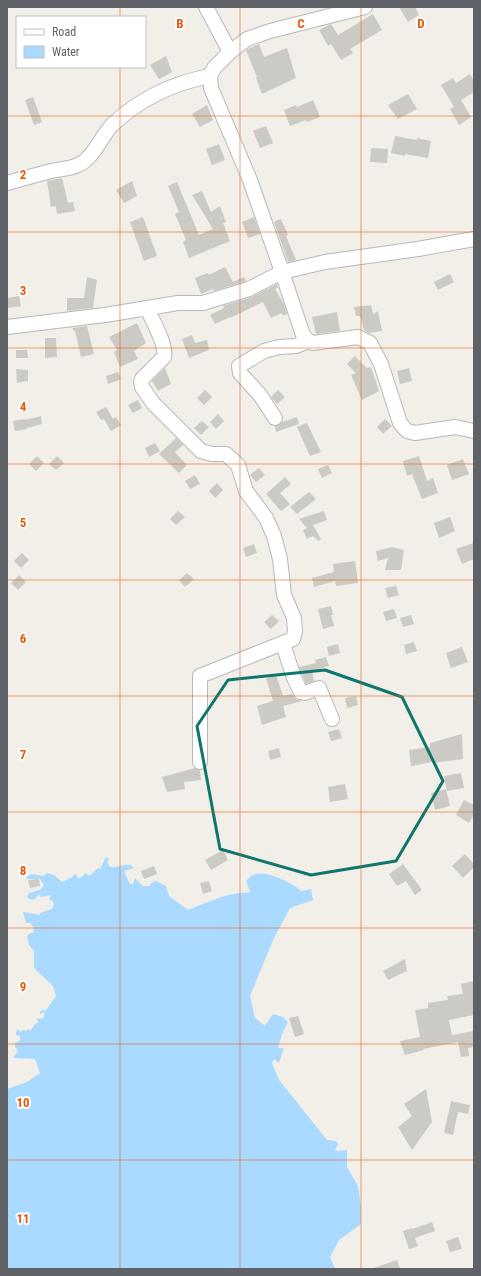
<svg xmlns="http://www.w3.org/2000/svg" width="481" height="1276" font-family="'Roboto Condensed',sans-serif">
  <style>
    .water { fill: #aadaff }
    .building { fill: #cccac5 }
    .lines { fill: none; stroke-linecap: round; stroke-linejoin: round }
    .minor-casing { stroke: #b5b8bc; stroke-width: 16 }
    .minor { stroke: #fff; stroke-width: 14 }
    .marked { fill: none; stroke: #0f766e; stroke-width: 3; stroke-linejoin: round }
    .grid { fill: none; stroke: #e8590c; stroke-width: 1; stroke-opacity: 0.55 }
    .grid-label { font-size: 13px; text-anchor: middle; font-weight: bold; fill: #e8590c; stroke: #fff; stroke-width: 4; stroke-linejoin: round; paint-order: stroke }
  </style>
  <rect width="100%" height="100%" fill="#f1efe8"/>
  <path class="water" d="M106,857L109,859L107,862L110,867C117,868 124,864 131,865L134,868L124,871L130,884H133L135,878L143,886H150L151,883L156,881L166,886L169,896L188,910C207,903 229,891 249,893L250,891L246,881C248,879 251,876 253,875C264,869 293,883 301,891L311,889L313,900L290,908L273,940L250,996L255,1018L265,1026L273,1014L283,1017L288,1022L282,1034L278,1048H284L279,1063L274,1059L272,1063L279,1080L327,1140L336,1141L338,1144L335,1150L338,1151L347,1150V1167L358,1186L361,1206V1224L339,1240L330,1257L335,1269H7V1089L27,1082L40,1073L35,1059L13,1058L18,1051L15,1047V1043C19,1042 21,1040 20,1036L16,1035V1032L18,1029L20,1032L23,1030L26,1031L28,1029L31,1030L35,1024L38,1023L37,1018L42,1019L45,1015L43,1012L40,1014V1011L46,1010L56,996L53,986L34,968V951L29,945L27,936L30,933H33L34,928L30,923H26L23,912L40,915V913L52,909L54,904L52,900H49L51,895L41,897L39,894L34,900L27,898L29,893L40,890L44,885L40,879H27L26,877L31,874L44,876L47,873L54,875L62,882L65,881L69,878H71L75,874L79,879L86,873L89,876L98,868L100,869Z"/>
  <g class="building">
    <polygon points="399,7 415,7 419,15 408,22"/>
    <polygon points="373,14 382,30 350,49 353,53 341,60 331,44 328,46 319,30 331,24 338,35"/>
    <polygon points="259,44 264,57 287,48 296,78 262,94 256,78 257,77 246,50"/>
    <polygon points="166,56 172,72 159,79 150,65"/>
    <polygon points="470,74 474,81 474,92 461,100 471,117 459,125 450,109 454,107 441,85 453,78 456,83"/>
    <polygon points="408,94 417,109 398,119 388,105"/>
    <polygon points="33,97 42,122 34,125 25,100"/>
    <polygon points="313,100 320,117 307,122 306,120 290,126 284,110 296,105 297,107"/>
    <polygon points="207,105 213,120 200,127 192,114"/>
    <polygon points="266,126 273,143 260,148 253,131"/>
    <polygon points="395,136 417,140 417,138 431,141 428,158 405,154 405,156 391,153"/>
    <polygon points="219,144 225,160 212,165 206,149"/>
    <polygon points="371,148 388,149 387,163 370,162"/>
    <polygon points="62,178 68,203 73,202 75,211 57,214 56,206 51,207 47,181"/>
    <polygon points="132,181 137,196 124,203 116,190"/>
    <polygon points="177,182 199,235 213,229 192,195 202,191 211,212 220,206 226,222 223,223 230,241 189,258 183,242 186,240 175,214 179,212 168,186"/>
    <polygon points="143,217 157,256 144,261 130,222"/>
    <polygon points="254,217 260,234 248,238 242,222"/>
    <polygon points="281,219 288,235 286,236 296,260 288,262 274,222"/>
    <polygon points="225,267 233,282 244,277 246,281 214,291 213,289 201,294 195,278 208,273 209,275"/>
    <polygon points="450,274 454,282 438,290 434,282"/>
    <polygon points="87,277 97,280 93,308 67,311 67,298 84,298"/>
    <polygon points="277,284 278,288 275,289 284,304 287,314 283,316 282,313 271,318 263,302 230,318 230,317 215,324 210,315 224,308 223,306 252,297"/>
    <polygon points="19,296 21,306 8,308 7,298"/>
    <polygon points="371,305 373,314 378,311 382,331 369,333 364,330 360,316 356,316 354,307"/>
    <polygon points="337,312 340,331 316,334 312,317"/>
    <polygon points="137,323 146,343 134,351 138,359 120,367 114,352 117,350 109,337"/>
    <polygon points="87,326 94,354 81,357 75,331 74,331 72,328"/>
    <polygon points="192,335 195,343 207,340 209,350 189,358 182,339"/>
    <polygon points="45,338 56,338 57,357 45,358"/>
    <polygon points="16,350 27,350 28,358 16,358"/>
    <polygon points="355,356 367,368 371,367 379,391 362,400 351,375 356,373 347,364"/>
    <polygon points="165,368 171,384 158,391 152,381"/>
    <polygon points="409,368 412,381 400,384 397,371"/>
    <polygon points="16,369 28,370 28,381 17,383"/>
    <polygon points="118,372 121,379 108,384 106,376"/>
    <polygon points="205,390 212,397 204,405 197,398"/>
    <polygon points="278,390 285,397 277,404 271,397"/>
    <polygon points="138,400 142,408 133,413 128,405"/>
    <polygon points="106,407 113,419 116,417 121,425 111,431 104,419 101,420 96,412"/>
    <polygon points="218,414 224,421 216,429 210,422"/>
    <polygon points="41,416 42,424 27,428 27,429 15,431 13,421 25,419 25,420"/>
    <polygon points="297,417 299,424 276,432 275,426 279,425 282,422"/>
    <polygon points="385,419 392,426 383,434 377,427"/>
    <polygon points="202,421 209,427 201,435 194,428"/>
    <polygon points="307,423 321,452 310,456 297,427"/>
    <polygon points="176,438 183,445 175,452 187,465 179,473 159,454"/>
    <polygon points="155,443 160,451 149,457 145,448"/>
    <polygon points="37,456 44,463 36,471 29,464"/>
    <polygon points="57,456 64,463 56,470 49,464"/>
    <polygon points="419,456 427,481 433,478 438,493 422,499 412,474 407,476 403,461"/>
    <polygon points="463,459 469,474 452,480 447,465"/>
    <polygon points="328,465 332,473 322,478 318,469"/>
    <polygon points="259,468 265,475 256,482 250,475"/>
    <polygon points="195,475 200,484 190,489 185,481"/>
    <polygon points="285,477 291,484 280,493 290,504 281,511 266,494"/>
    <polygon points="217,483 223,490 215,498 209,491"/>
    <polygon points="309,492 316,499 297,514 290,507"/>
    <polygon points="178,511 185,517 176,525 170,519"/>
    <polygon points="324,511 327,520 313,525 321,539 318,541 313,536 307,539 303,530 307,528 299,519"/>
    <polygon points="450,517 455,531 439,538 434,523"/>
    <polygon points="474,543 474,559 462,564 456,549"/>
    <polygon points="254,544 257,553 246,557 243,548"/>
    <polygon points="392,547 404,550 401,570 385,570 388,558 378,561 376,551"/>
    <polygon points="22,553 29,560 21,568 14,561"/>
    <polygon points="355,561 358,583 336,586 335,581 314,587 312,578 334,572 333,564"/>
    <polygon points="187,573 194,579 185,587 179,580"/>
    <polygon points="19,575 26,582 18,590 11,583"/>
    <polygon points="396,586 399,595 388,598 385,588"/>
    <polygon points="331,606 333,615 331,615 334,626 323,629 318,609"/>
    <polygon points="394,609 397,618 386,621 383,612"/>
    <polygon points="272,615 279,621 271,629 264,622"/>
    <polygon points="411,615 414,624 403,627 400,618"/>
    <polygon points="414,642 417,651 406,654 404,645"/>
    <polygon points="338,644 340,653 329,656 327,647"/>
    <polygon points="462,647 468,662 451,668 446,653"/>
    <polygon points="326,657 329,666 312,671 314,681 306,684 299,667 316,663 315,660"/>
    <polygon points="276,675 283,696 292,694 296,699 302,701 283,706 286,717 262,725 257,706 273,701 266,678"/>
    <polygon points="356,696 358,705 347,708 345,698"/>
    <polygon points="339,729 342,738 331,741 328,732"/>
    <polygon points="462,734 463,759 432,763 432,762 411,766 409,750 430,747 430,743"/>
    <polygon points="279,748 281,757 270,760 268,751"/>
    <polygon points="195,768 200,770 201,780 184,782 185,789 167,792 162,777"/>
    <polygon points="461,773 464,788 447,791 444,776"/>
    <polygon points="345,784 348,799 330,802 328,787"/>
    <polygon points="446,789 450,806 435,810 431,793"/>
    <polygon points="464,800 474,805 474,814 469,823 456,815"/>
    <polygon points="223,850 228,860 211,870 205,860"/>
    <polygon points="465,854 474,864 474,867 463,878 452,866"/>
    <polygon points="403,864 422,890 415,895 406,881 397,886 389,874"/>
    <polygon points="154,866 157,874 144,879 141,871"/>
    <polygon points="39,879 40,886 30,888 28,880"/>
    <polygon points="209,881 212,891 203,894 200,883"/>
    <polygon points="405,959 407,971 388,980 383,971"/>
    <polygon points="474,981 474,1015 449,1020 452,1035 474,1031 474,1047 468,1048 469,1056 461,1057 458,1042 423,1049 424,1050 405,1055 400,1041 420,1037 415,1010 428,1008 428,1003 448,1000 447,996 463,994 461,984"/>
    <polygon points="298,1016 304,1034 295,1037 289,1018"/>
    <polygon points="426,1089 432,1122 412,1150 398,1127 412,1116 404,1104"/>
    <polygon points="451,1101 470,1105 468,1114 458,1112 453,1135 444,1133"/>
    <polygon points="432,1222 435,1231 415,1238 418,1246 409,1249 403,1231 412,1228 412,1229"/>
    <polygon points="458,1237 462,1249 450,1252 446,1241"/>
    <polygon points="397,1260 400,1269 374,1269 374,1268"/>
  </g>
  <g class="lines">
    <g class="minor-casing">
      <g id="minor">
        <polyline points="206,7 230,52"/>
        <polyline points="365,7 270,31 247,39 230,52 214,68 210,76 211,88 250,180 282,272 303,335 308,341 313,343 358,337 370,343 381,364 400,423 407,431 415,433 455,427 474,431"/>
        <path d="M7,183C22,179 36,175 51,171C59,169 70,169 78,165C94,158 101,136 113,124C141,98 173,83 210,76"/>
        <path d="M147,308C152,320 167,345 164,357L142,379L141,382L142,387L153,403L201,451L212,454H226L238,465L246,491L266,518L274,536L280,559L284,595L294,618L295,631L293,639L200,676V762"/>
        <polyline points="7,327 105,315 178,303 203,303 249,289 282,272 325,262 418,249 474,239"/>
        <polyline points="275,418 260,395 240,373 239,366 264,351 279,347 296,346 308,341"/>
        <polyline points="283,644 294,678 301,692 305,693 319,688 332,719"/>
      </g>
    </g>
    <use href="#minor" class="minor"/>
  </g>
  <path class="marked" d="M325,670L402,697L443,781L396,861L311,875L220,849L197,726L228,680Z"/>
  <path class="grid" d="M120,7V17M240,7V1269M361,7V1269M120,67V1269M7,116H474M7,232H474M7,348H474M7,464H474M7,580H474M7,696H474M7,812H474M7,928H474M7,1044H474M7,1160H474"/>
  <g class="grid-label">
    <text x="180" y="28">B</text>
    <text x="301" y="28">C</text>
    <text x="421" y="28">D</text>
    <text x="23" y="179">2</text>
    <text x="23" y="295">3</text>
    <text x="23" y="411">4</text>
    <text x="23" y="527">5</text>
    <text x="23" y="643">6</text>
    <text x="23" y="759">7</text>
    <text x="23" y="875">8</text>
    <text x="23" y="991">9</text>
    <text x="23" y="1107">10</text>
    <text x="23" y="1223">11</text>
  </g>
  <rect width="481" height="1276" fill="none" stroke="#5f6368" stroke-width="16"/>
  <rect x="16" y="16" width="130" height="52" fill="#ffffff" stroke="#bfc1c3"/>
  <rect x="24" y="29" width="20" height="6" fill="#ffffff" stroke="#bfc1c3"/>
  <text x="52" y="36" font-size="12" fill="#5f6368">Road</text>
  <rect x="24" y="46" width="20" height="12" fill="#aadaff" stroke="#bfc1c3"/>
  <text x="52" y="56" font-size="12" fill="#5f6368">Water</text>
</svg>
